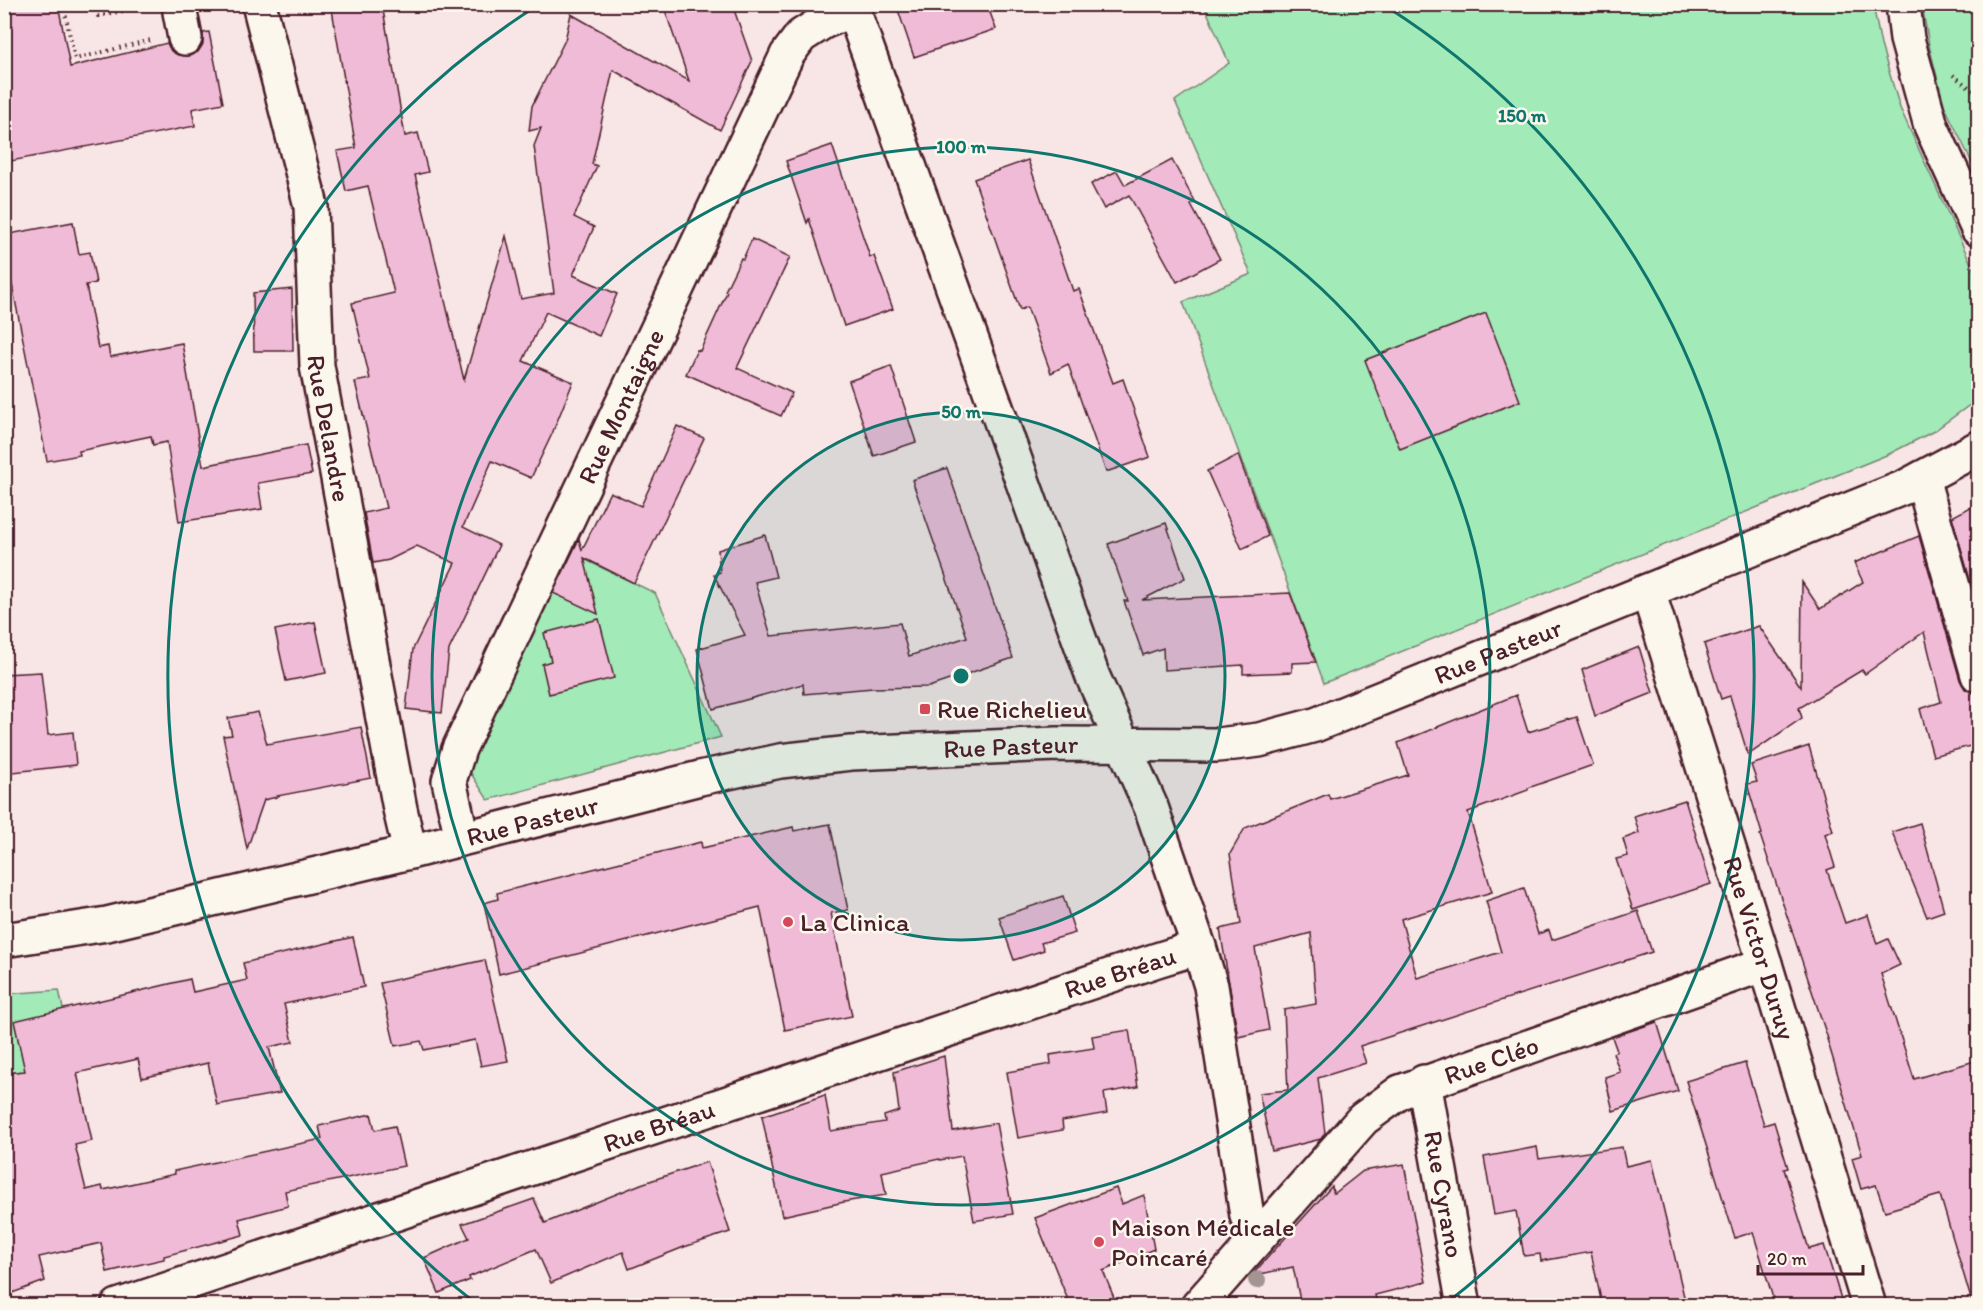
<svg xmlns="http://www.w3.org/2000/svg" width="1983" height="1310" font-family="Itim,sans-serif">
  <style>
    .green { fill: #a2eab8; stroke: #768472; stroke-width: 1.5 }
    .building { fill: #f0bbd6; stroke: #4a1f2b; stroke-width: 1.5 }
    .lines { fill: none; stroke-linecap: round; stroke-linejoin: round }
    .minor-casing { stroke: #4a1f2b; stroke-width: 38 }
    .path { stroke: #4a1f2b; stroke-width: 4; stroke-dasharray: 1.5 4.5; stroke-linecap: butt }
    .minor { stroke: #fbf7ec; stroke-width: 33 }
    .tree { fill: #a49492 }
    .ring { fill: none; stroke: #0f766e; stroke-width: 3 }
    .poi-dot { fill: #d1495b; stroke: #fbf7ec; stroke-width: 2 }
    .labels { text-anchor: middle; dominant-baseline: central; stroke-width: 5; stroke-linejoin: round; paint-order: stroke }
    .street-label { font-size: 26px; fill: #4a1f2b; stroke: #fbf7ec }
    .poi-label { font-size: 26px; fill: #4a1f2b; stroke: #fbf7ec; text-anchor: start }
    .centre { fill: #0f766e; stroke: #fbf7ec; stroke-width: 3 }
    .ring-label { font-size: 18px; text-anchor: middle; font-weight: bold; fill: #0f766e; stroke: #fbf7ec; stroke-width: 5; stroke-linejoin: round; paint-order: stroke }
  </style>
  <rect width="100%" height="100%" fill="#f8e5e5"/>
  <filter id="ink" filterUnits="userSpaceOnUse"><feTurbulence type="fractalNoise" baseFrequency=".0167" numOctaves="2"/><feDisplacementMap in="SourceGraphic" scale="12" xChannelSelector="R" yChannelSelector="G"/><feConvolveMatrix kernelMatrix="1 2 1 2 8 2 1 2 1" color-interpolation-filters="sRGB"/></filter>
  <g filter="url(#ink)">
    <g class="green">
      <polygon points="1971,4 1978,6 1978,175 1944,105 1929,45 1922,5"/>
      <polygon points="1204,5 1873,5 1881,45 1900,108 1978,279 1978,394 1975,401 1934,431 1889,454 1324,683 1183,302 1251,274 1175,101 1229,63"/>
      <polygon points="571,553 655,593 721,737 488,800 468,769"/>
      <polygon points="59,990 88,1125 5,1145 5,994"/>
    </g>
    <g class="building">
      <polygon points="4,4 58,4 70,67 167,43 171,51 178,55 189,56 198,52 203,44 203,33 209,32 223,103 192,109 195,126 11,161 4,127"/>
      <polygon points="331,4 382,4 405,136 418,133 428,172 415,175 464,380 506,236 521,299 554,293 534,146 541,128 529,131 532,106 565,40 571,14 689,81 663,4 732,4 752,61 720,130 613,70 592,164 597,166 574,217 594,227 573,275 617,294 599,336 546,312 523,361 573,382 552,434 531,478 492,461 463,527 499,545 449,650 442,713 406,709 413,649 455,563 417,546 389,560 373,563 364,513 386,508 355,382 370,379 352,303 394,293 368,186 346,191 337,151 356,148"/>
      <polygon points="896,4 987,4 996,29 914,57"/>
      <polygon points="832,145 870,257 874,256 893,309 844,326 809,219 807,223 786,161"/>
      <polygon points="1028,160 1073,291 1079,289 1113,383 1123,379 1150,457 1106,472 1068,364 1051,373 1027,307 1020,310 974,179"/>
      <polygon points="1172,160 1195,202 1191,205 1220,259 1177,282 1129,195 1104,209 1091,184 1117,171 1125,185"/>
      <polygon points="73,222 79,254 90,252 96,283 86,285 98,348 108,346 110,357 182,343 203,466 306,445 312,474 258,483 262,509 179,522 167,442 153,445 151,436 79,451 80,455 47,461 4,244 4,235"/>
      <polygon points="752,239 790,257 737,368 792,393 781,416 686,374 697,350 700,351 727,292 725,291 741,258 743,259"/>
      <polygon points="292,289 293,351 254,351 253,293"/>
      <polygon points="1486,313 1520,401 1400,449 1365,360"/>
      <polygon points="891,366 916,442 874,456 849,381"/>
      <polygon points="677,426 704,438 634,583 584,558 598,614 553,593 579,539 582,550 610,492 641,506"/>
      <polygon points="1238,455 1268,536 1242,549 1207,471"/>
      <polygon points="947,468 1013,658 929,687 873,688 804,694 803,684 713,709 697,649 745,635 714,575 720,572 718,550 765,535 776,577 755,582 771,636 900,623 909,656 967,637 912,480"/>
      <polygon points="1978,503 1978,608 1952,517"/>
      <polygon points="1166,523 1185,578 1142,600 1290,593 1316,662 1292,663 1292,672 1243,674 1243,665 1164,670 1163,648 1143,655 1124,601 1128,601 1108,544"/>
      <polygon points="1919,536 1960,680 1965,689 1973,693 1978,693 1978,744 1933,756 1920,709 1941,702 1924,632 1865,674 1862,670 1799,708 1802,718 1748,755 1730,696 1721,699 1704,644 1759,626 1801,687 1802,582 1820,609 1863,582 1854,563"/>
      <polygon points="599,619 614,678 549,694 542,664 551,661 544,633"/>
      <polygon points="315,622 326,673 286,681 275,630"/>
      <polygon points="1639,647 1653,693 1595,716 1582,670"/>
      <polygon points="41,672 48,735 73,732 76,765 4,773 4,674"/>
      <polygon points="1516,695 1528,732 1577,717 1593,765 1528,788 1528,790 1468,812 1492,892 1401,919 1417,978 1501,952 1486,901 1524,888 1538,934 1549,930 1552,940 1638,911 1652,952 1360,1046 1366,1063 1318,1078 1325,1133 1321,1139 1272,1151 1259,1093 1288,1090 1284,1010 1316,1004 1311,933 1255,948 1269,1030 1238,1037 1220,929 1241,924 1230,854 1245,828 1328,794 1330,799 1408,775 1398,743"/>
      <polygon points="258,712 267,744 361,727 371,778 277,796 277,797 264,800 247,849 223,736 232,735 228,718"/>
      <polygon points="1809,746 1833,831 1825,834 1835,867 1827,870 1845,923 1868,915 1877,944 1888,939 1900,965 1881,974 1914,1079 1978,1060 1978,1298 1971,1299 1940,1195 1885,1211 1876,1185 1861,1189 1852,1158 1862,1155 1827,1039 1828,1039 1760,835 1762,834 1747,784 1757,782 1751,765"/>
      <polygon points="1685,800 1711,884 1633,910 1616,859 1628,856 1623,839 1639,833 1634,816"/>
      <polygon points="1920,823 1944,911 1927,917 1892,832"/>
      <polygon points="830,824 848,910 831,913 852,1016 785,1030 760,907 499,974 484,903 498,899 497,893 701,842 702,848 793,827 794,831"/>
      <polygon points="1063,896 1075,933 1041,943 1044,950 1014,960 999,917"/>
      <polygon points="353,937 364,987 284,1004 293,1042 269,1047 280,1093 217,1105 208,1063 142,1078 138,1059 77,1073 92,1141 75,1145 86,1190 102,1186 103,1190 175,1174 174,1171 322,1139 319,1126 371,1114 375,1130 395,1126 404,1166 285,1191 288,1206 239,1219 243,1235 164,1256 164,1259 107,1272 101,1243 39,1257 45,1281 4,1296 4,1073 25,1071 14,1021 190,979 193,992 247,980 243,963"/>
      <polygon points="485,960 508,1061 481,1066 475,1040 424,1050 421,1041 395,1046 380,983"/>
      <polygon points="1657,1022 1678,1091 1613,1111 1605,1077 1620,1072 1613,1053 1617,1051 1612,1037"/>
      <polygon points="1129,1030 1138,1087 1104,1093 1107,1113 1062,1121 1063,1130 1018,1138 1007,1072 1051,1064 1050,1055 1094,1048 1092,1036"/>
      <polygon points="944,1056 953,1131 996,1123 1013,1214 974,1221 962,1156 940,1160 939,1159 882,1172 886,1195 844,1202 782,1216 762,1116 825,1095 831,1131 885,1122 884,1116 899,1111 894,1072"/>
      <polygon points="1745,1063 1764,1125 1774,1122 1788,1168 1784,1169 1809,1249 1824,1245 1843,1305 1775,1305 1753,1232 1735,1238 1686,1081"/>
      <polygon points="1537,1147 1539,1159 1622,1147 1626,1166 1652,1160 1686,1305 1602,1305 1591,1252 1541,1261 1540,1254 1524,1256 1516,1211 1494,1215 1484,1157"/>
      <polygon points="707,1162 730,1232 684,1247 629,1269 623,1252 551,1283 536,1249 469,1277 470,1280 439,1293 424,1258 469,1238 462,1224 534,1199 545,1223 641,1184"/>
      <polygon points="1404,1164 1426,1282 1375,1295 1377,1305 1301,1305 1293,1267 1251,1276 1332,1186 1333,1193 1335,1193 1363,1171"/>
      <polygon points="1116,1188 1122,1204 1144,1195 1154,1249 1103,1271 1117,1305 1070,1305 1035,1218"/>
    </g>
    <g class="lines">
      <g class="minor-casing">
        <g id="minor">
          <polyline points="180,4 180,12 185,38"/>
          <path id="s1" d="M259,4L311,206L317,366L400,809L410,852"/>
          <polyline points="851,4 1093,677 1151,807 1199,947 1211,986 1247,1216 1264,1231"/>
          <polyline points="1903,4 1907,39 1931,126 1978,229"/>
          <polyline points="1922,478 1978,675"/>
          <path id="s2" d="M1648,591L1765,964L1869,1306"/>
          <path id="s3" d="M462,838L449,781L459,749L787,55L801,36L823,22L852,10"/>
          <path id="s4" d="M4,940L107,924L410,852L700,778L780,761L851,753L1057,744L1218,745L1259,740L1315,725L1905,487L1978,448"/>
          <path id="s5" d="M1424,1082L1464,1306"/>
          <path id="s6" d="M118,1306L1157,960L1199,947"/>
          <path id="s7" d="M1198,1306L1363,1119L1400,1092L1765,964"/>
        </g>
      </g>
      <g class="path">
        <polyline points="63,4 75,59 151,40"/>
        <polyline points="95,4 98,16 147,6"/>
        <polyline points="1953,75 1978,94"/>
      </g>
      <use href="#minor" class="minor"/>
    </g>
    <circle class="tree" cx="1257" cy="1280" r="9"/>
  </g>
  <circle cx="961" cy="676" r="264" fill="#0f766e" fill-opacity=".12"/>
  <g class="ring">
    <circle cx="961" cy="676" r="264"/>
    <circle cx="961" cy="676" r="529"/>
    <path d="M478 1305A793 793 0 0 1 535 7M1387 7A793 793 0 0 1 1444 1305"/>
  </g>
  <g class="poi-dot">
    <rect x="919" y="703" width="12" height="12" rx="3"/>
    <circle cx="788" cy="922" r="6"/>
    <circle cx="1099" cy="1242" r="6"/>
  </g>
  <g class="labels">
    <g class="street-label">
      <text stroke="none"><textPath href="#s3" startOffset="471">Rue Montaigne</textPath></text>
      <text stroke="none"><textPath href="#s1" startOffset="432">Rue Delandre</textPath></text>
      <text stroke="none"><textPath href="#s4" startOffset="1532">Rue Pasteur</textPath></text>
      <text stroke="none"><textPath href="#s4" startOffset="1028">Rue Pasteur</textPath></text>
      <text stroke="none"><textPath href="#s4" startOffset="542">Rue Pasteur</textPath></text>
      <text stroke="none"><textPath href="#s2" startOffset="374">Rue Victor Duruy</textPath></text>
      <text stroke="none"><textPath href="#s6" startOffset="1056">Rue Bréau</textPath></text>
      <text stroke="none"><textPath href="#s7" startOffset="392">Rue Cléo</textPath></text>
      <text stroke="none"><textPath href="#s6" startOffset="570">Rue Bréau</textPath></text>
      <text stroke="none"><textPath href="#s5" startOffset="114">Rue Cyrano</textPath></text>
    </g>
    <g class="poi-label">
      <text x="937" y="709">Rue Richelieu</text>
      <text x="800" y="922">La Clinica</text>
      <text x="1111" y="1227">Maison Médicale<tspan x="1111" dy="30">Poincaré</tspan></text>
    </g>
  </g>
  <circle cx="961" cy="676" r="9" class="centre"/>
  <g class="ring-label">
    <text x="1522" y="122">150 m</text>
    <text x="961" y="153">100 m</text>
    <text x="961" y="418">50 m</text>
  </g>
  <rect width="1983" height="1310" fill="none" stroke="#fbf7ec" stroke-width="24"/>
  <rect x="12" y="12" width="1959" height="1286" fill="none" stroke="#4a1f2b" stroke-width="2" filter="url(#ink)"/>
  <path d="M1758 1265v9h105v-9" fill="none" stroke="#4a1f2b" stroke-width="3"/>
  <text x="1767" y="1265" font-size="18" fill="#4a1f2b" stroke="#fbf7ec" stroke-width="4.5" paint-order="stroke">20 m</text>
</svg>
